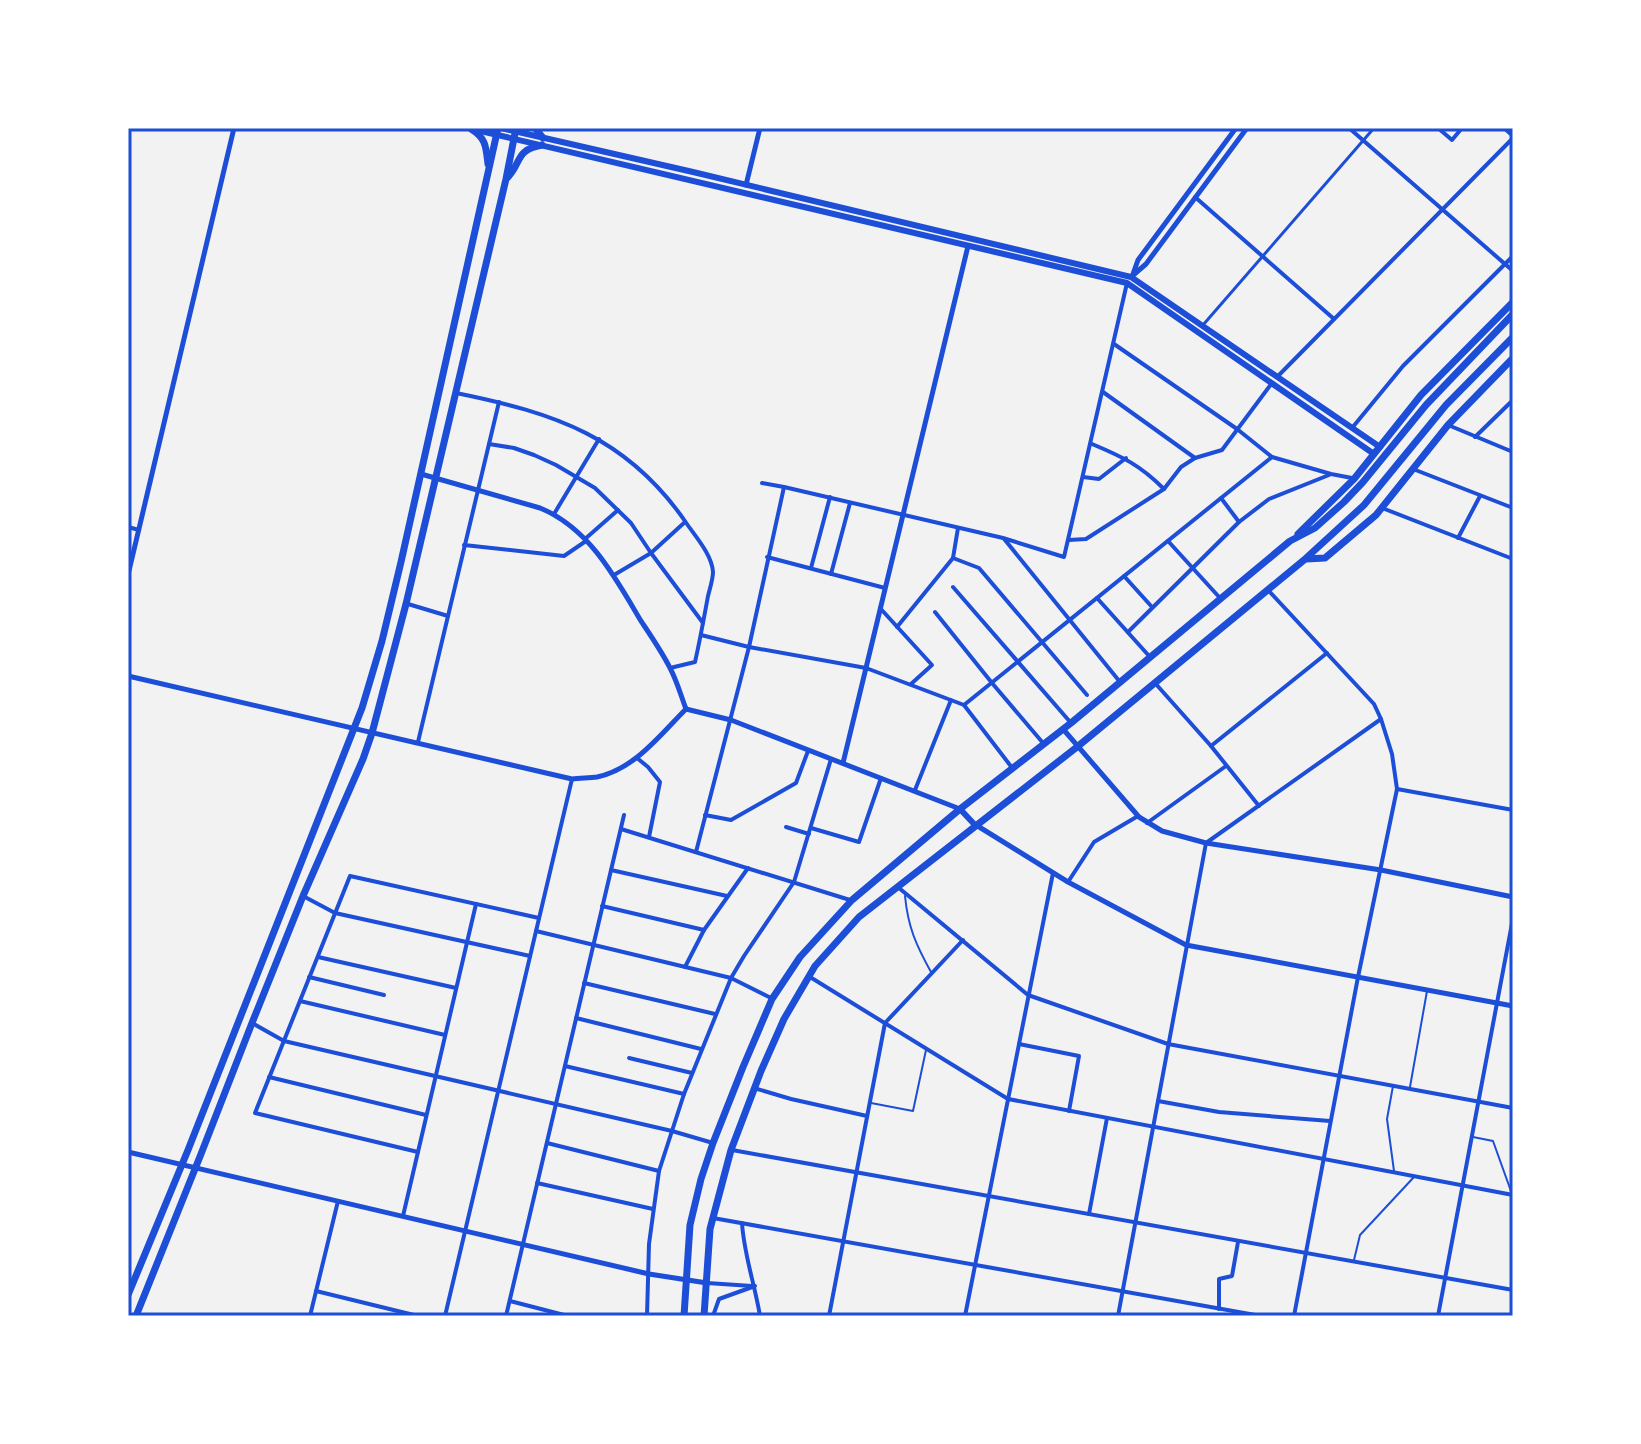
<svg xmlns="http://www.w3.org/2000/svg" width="1641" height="1444" font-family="'IBM Plex Sans',sans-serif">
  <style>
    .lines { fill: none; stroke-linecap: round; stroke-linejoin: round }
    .service { stroke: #1d4ed8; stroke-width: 2 }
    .pedestrian { stroke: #1d4ed8; stroke-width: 3 }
    .minor { stroke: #1d4ed8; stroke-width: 4 }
    .tertiary { stroke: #1d4ed8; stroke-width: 5 }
    .secondary { stroke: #1d4ed8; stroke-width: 6 }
    .primary { stroke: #1d4ed8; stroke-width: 7 }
    .neatline { fill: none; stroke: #1d4ed8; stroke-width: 3 }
  </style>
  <rect width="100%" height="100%" fill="#f2f2f2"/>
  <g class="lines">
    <g class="service">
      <path d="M905,896C908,927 916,945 931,972"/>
      <polyline points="1393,1086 1387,1119 1394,1171"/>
      <polyline points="1410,1087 1427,991"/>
      <polyline points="871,1103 913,1111 926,1050"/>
      <polyline points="1473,1137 1493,1141 1512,1194"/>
      <polyline points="1354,1260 1360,1235 1414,1177"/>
    </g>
    <polyline class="pedestrian" points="1203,325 1374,128"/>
    <g class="minor">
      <polyline points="1349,128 1513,271"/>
      <polyline points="1438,128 1452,140 1462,128"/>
      <polyline points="1504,128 1513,136"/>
      <polyline points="1195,197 1334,319"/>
      <polyline points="1114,344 1237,429 1272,457 1331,474 1352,478"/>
      <polyline points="1278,376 1513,138"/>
      <polyline points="1103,392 1195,458"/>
      <path d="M456,393C555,413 628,437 687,524C696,537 712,555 713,572C713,579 710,588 708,596C704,618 700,640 695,662L670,668"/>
      <polyline points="1448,425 1513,452"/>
      <polyline points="1352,428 1403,366 1513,256"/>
      <polyline points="1475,437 1513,400"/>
      <polyline points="489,444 514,448 534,455 556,465 595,488 631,523 651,553 703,623"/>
      <path d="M1092,444C1123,457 1140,465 1164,489"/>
      <polyline points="1413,469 1513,508"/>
      <polyline points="1083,477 1099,479 1126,458"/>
      <polyline points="762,483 784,487"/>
      <polyline points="1221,498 1239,522"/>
      <polyline points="1382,508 1513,559"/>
      <polyline points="554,514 599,439"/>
      <polyline points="128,527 139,530"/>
      <polyline points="1458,538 1480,496"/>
      <polyline points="585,539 618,510"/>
      <polyline points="1005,540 1120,682"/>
      <polyline points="1069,540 1086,539 1164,489 1181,467 1195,458 1222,450 1272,383"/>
      <polyline points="1168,541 1220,598"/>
      <polyline points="464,545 564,556 586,541"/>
      <polyline points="767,557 885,588"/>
      <polyline points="953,558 979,568 1087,695"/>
      <polyline points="811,568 830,497"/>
      <polyline points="831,574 850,503"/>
      <polyline points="614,575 651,553 685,522"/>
      <polyline points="1124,576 1152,607"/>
      <polyline points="953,587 1071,723"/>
      <polyline points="1268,590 1374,704 1381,719 1392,754 1397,789 1358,977 1294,1316"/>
      <polyline points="1097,598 1150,657"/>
      <polyline points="408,604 448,616"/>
      <polyline points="880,608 932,665 911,684"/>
      <polyline points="935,612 992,683 1043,743"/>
      <polyline points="897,627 953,558 958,528"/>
      <polyline points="1128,632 1239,522 1269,499 1329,475"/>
      <polyline points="701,635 749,647 866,668 964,705 1013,769"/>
      <polyline points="1155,683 1211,746 1259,806"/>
      <polyline points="964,705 1272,457"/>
      <polyline points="418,742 499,402"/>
      <polyline points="1211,746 1327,653"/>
      <polyline points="637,758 648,767 660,782 649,837"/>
      <polyline points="1397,789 1513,810"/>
      <polyline points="915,790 951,700"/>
      <polyline points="705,815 731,820 796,783 808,751"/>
      <polyline points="1147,823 1226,766"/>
      <polyline points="786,827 809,834"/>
      <polyline points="811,828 859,842 881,778"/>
      <polyline points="621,829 850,900"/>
      <polyline points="696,852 749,647 784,487 1003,538 1064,557 1127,283"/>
      <polyline points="611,870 727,896"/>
      <polyline points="1068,882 1094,842 1138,816"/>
      <polyline points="899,888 1028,995 1168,1044 1513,1108"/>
      <polyline points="303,896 335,913 530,956"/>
      <polyline points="602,906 704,930"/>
      <polyline points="536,931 731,978 771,998"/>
      <polyline points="318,957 456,988"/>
      <polyline points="685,967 704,930 748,868"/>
      <polyline points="309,977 384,995"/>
      <polyline points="810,977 1008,1099 1513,1195"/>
      <polyline points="584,983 715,1014"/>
      <polyline points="300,1001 445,1035"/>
      <polyline points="576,1018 701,1049"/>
      <polyline points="252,1023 284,1041 672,1131 713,1143"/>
      <polyline points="1019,1044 1079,1056 1069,1111"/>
      <polyline points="629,1058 692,1073"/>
      <polyline points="565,1066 684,1094"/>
      <polyline points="269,1077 426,1115"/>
      <polyline points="754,1088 791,1099 867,1116"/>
      <polyline points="1158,1101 1219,1112 1330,1121"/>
      <polyline points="547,1143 659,1171"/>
      <polyline points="732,1150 1513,1290"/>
      <polyline points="418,1152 255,1113 350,876 539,918"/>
      <polyline points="537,1183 653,1209"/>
      <polyline points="1089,1214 1107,1118"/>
      <polyline points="403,1216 476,904"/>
      <polyline points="713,1218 1261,1316"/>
      <path d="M742,1223C744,1255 755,1285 760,1316"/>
      <polyline points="707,1283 752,1286"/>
      <polyline points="316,1291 418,1316"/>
      <polyline points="510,1301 568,1316"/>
      <polyline points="1219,1309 1219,1279 1232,1276 1238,1242"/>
      <polyline points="310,1316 338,1201"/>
      <polyline points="445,1316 572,779"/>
      <polyline points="506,1316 624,815"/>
      <polyline points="647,1316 649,1244 659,1171 684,1094 731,978 744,956 794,882 831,759"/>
      <polyline points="713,1316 719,1299 755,1286"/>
      <polyline points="829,1316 885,1023 963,940"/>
      <polyline points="965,1316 1053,873"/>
      <polyline points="1118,1316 1206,843 1381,719"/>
      <polyline points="1438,1316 1513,918"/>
    </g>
    <g class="tertiary">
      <polyline points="746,185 760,128"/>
      <polyline points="1133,274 1138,260 1236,128"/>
      <polyline points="1131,277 1146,264 1247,128"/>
      <path d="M421,474L540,508C589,528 615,577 641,621C651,636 662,652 670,668C677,681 681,696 686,709"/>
      <polyline points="128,575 234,128"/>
      <path d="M128,676L572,779C580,778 589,778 597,777C635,769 660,735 686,709"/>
      <polyline points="686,709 731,720 960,809"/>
      <polyline points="1063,729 1139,817 1162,831 1206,843 1381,870 1513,897"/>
      <polyline points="843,763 968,246"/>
      <polyline points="976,825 1068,882 1186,945 1513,1006"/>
      <polyline points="128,1152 649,1274 707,1283"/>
    </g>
    <g class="secondary">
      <polyline points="501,128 693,172 1131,277 1380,447"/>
      <polyline points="472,129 1127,283 1374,454"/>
      <polyline points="960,809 975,825"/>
    </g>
    <g class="primary">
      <polyline points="535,128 543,138"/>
      <path d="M471,129C486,138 486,147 488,164"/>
      <path d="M508,177C522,162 515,150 542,145"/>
      <polyline points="1298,534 1354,479 1421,395 1513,302"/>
      <polyline points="1306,559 1325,558 1376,515 1448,425 1513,358"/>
      <polyline points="128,1295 188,1150 362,708 382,641 401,562 498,128"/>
      <polyline points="136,1316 201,1154 252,1023 303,896 363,759 372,733 406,604 506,179 516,128"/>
      <polyline points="684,1316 690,1225 701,1179 713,1143 743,1067 772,999 800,957 852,900 960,809 1071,723 1290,541 1315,528 1344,502 1363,482 1426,405 1513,314"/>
      <polyline points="704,1316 710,1229 731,1150 761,1071 784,1019 815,966 859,917 1077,747 1304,560 1364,505 1446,405 1513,337"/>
    </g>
  </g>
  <rect width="1641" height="1444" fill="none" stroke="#ffffff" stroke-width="260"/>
  <rect x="130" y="130" width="1381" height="1184" class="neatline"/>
</svg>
